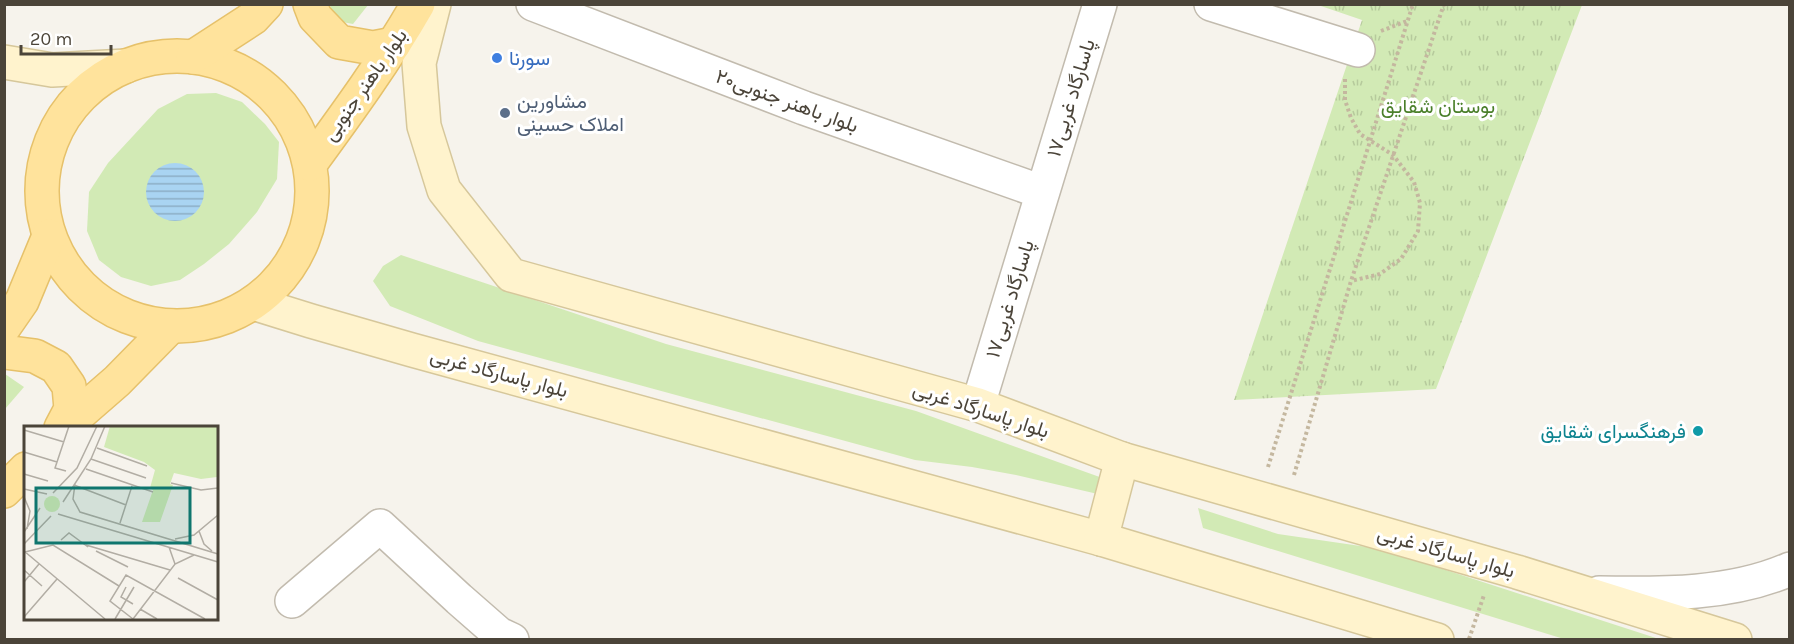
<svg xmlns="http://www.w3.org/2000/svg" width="1794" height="644" font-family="Karla,Vazirmatn,sans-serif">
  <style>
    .grass { fill: #d2eab5 }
    .park { fill: url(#park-tufts) }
    .water { fill: url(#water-rules) }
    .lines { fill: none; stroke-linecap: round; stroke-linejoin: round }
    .minor-casing { stroke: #c2bbae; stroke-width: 36 }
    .tertiary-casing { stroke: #c2bbae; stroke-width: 36 }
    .secondary-casing { stroke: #d6c79b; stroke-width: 36 }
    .primary-casing { stroke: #e6c16a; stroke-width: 36 }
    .path { stroke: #c4b79f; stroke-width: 4; stroke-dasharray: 3 3; stroke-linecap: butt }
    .minor { stroke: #fff; stroke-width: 33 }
    .tertiary { stroke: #fff; stroke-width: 33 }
    .secondary { stroke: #fff3cd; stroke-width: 33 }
    .primary { stroke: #ffe39c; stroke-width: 33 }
    .shop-dot { fill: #3f7fe0; stroke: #fff; stroke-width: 2 }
    .service-dot { fill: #5c6f8a; stroke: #fff; stroke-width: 2 }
    .culture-dot { fill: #0f9aa8; stroke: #fff; stroke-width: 2 }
    .labels { text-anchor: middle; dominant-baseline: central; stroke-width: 6; stroke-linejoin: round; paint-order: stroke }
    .shop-label { font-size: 20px; fill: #366cbe; stroke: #fff; text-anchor: start }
    .street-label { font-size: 20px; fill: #4b4439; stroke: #fff }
    .service-label { font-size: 20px; fill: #4e5e75; stroke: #fff; text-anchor: start }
    .park-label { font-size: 20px; fill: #4a7f2a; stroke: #fff }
    .culture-label { font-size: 20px; fill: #0d838f; stroke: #fff; text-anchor: end }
    .inset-road { fill: none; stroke: #b2ada4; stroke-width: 1.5 }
    .view { fill: #0f766e; fill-opacity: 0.15; stroke: #0f766e; stroke-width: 3 }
    .inset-edge { fill: none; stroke: #4b4439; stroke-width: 3 }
  </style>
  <defs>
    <pattern id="park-tufts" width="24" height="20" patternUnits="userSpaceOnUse" patternTransform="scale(1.5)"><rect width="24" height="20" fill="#d2eab5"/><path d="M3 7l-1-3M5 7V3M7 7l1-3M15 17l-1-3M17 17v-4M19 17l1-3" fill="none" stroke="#b6ca9c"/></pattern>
    <pattern id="water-rules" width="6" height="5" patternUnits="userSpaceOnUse" patternTransform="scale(1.5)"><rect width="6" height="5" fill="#a9d4f2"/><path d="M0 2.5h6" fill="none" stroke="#8caec5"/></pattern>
  </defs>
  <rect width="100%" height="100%" fill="#f6f3ec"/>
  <g class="grass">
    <polygon points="331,5 368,5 353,24 337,21 327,16"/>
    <polygon points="216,93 242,102 265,124 279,142 277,179 257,212 229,244 204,264 180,280 151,286 121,277 99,260 87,231 89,192 108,163 158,109 187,94"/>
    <polygon points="401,255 666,344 916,411 1108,480 1102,495 1016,475 972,467 915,460 478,341 390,306 373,281 383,266"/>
    <polygon points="5,374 24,387 5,409"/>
    <polygon points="1198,508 1278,534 1381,549 1659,639 1564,639 1203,528"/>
  </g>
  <polygon class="park" points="1318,5 1582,5 1436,389 1234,400 1362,20"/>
  <circle class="water" cx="175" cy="192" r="29"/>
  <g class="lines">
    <g class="minor-casing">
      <g id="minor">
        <polyline points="533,4 804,108 1042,192"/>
        <polyline points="1211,4 1358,50"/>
        <polyline points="978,405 1100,4"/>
        <polyline points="292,601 380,526 459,599 499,634 512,640"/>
      </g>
    </g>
    <g class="tertiary-casing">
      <path id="tertiary" d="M1599,593C1663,594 1731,595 1790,569"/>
    </g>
    <g class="secondary-casing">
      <g id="secondary">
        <polyline points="434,4 419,63 424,126 444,190 511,275 978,405 1122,459 1517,572 1735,640"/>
        <polyline points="4,62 52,70 126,66"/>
        <polyline points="253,303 311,321 412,350 1101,539 1437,640"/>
        <polyline points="1101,539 1122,459"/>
      </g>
    </g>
    <g class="primary-casing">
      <g id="primary">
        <polyline points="310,4 315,17 339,42 373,48 394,44"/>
        <circle cx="177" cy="191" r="135"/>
        <polyline points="193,57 253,18 266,4"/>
        <path d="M310,164C348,112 386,60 418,4"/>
        <polyline points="4,327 22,301 49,236"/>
        <polyline points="4,352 35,356 56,367 69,386 71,409 61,428"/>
        <polyline points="63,428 117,381 171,326"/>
        <polyline points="4,491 26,469"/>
      </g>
    </g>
    <g class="path">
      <polyline points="1381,31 1407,21"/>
      <polyline points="1345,79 1345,100 1351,118 1360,134 1393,155 1414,182 1420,203 1418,231 1401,259 1380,274 1351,281"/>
      <polyline points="1268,467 1413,4"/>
      <polyline points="1294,475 1351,281 1444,4"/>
      <polyline points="1469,639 1484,595"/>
    </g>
    <use href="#minor" class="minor"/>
    <use href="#tertiary" class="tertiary"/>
    <use href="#secondary" class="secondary"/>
    <use href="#primary" class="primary"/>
  </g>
  <circle class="shop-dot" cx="497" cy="58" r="6"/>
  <circle class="service-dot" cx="505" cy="113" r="6"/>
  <circle class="culture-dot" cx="1698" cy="431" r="6"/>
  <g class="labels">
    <g class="shop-label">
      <text x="509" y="58">سورنا</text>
    </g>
    <g class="street-label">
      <text transform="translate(365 85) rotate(-55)">بلوار باهنر جنوبی</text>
      <text transform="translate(1071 98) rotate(-73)">۱۷پاسارگاد غربی</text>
      <text transform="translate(787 101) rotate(20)">بلوار باهنر جنوبی۲۰</text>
      <text transform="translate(1010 299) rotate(-73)">پاسارگاد غربی۱۷</text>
      <text transform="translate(499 373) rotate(15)">بلوار پاسارگاد غربی</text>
      <text transform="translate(981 410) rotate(18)">بلوار پاسارگاد غربی</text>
      <text transform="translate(1446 552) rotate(16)">بلوار پاسارگاد غربی</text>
    </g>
    <g class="service-label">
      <text x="517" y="101">مشاورین<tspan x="517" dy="23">املاک حسینی</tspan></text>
    </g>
    <g class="park-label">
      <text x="1438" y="106">بوستان شقایق</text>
    </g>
    <g class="culture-label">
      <text x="1686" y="431">فرهنگسرای شقایق</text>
    </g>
  </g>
  <g transform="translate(24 426)">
    <rect width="194" height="194" fill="#f6f3ec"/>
    <path d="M20 78a8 8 0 1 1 16 0a8 8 0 1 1-16 0Z" fill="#d2eab5"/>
    <path d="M86,0H193V51L177,53L150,47L146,58L149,59L136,96H118L129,64L126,62L131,44L120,36L80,21Z" fill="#d2eab5"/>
    <path class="inset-road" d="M0,4L40,16M73,22L123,40M0,26L33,36M67,33L122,52M62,43L129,66M42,45L31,42L45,0M0,48L24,55M147,57L177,64L194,62M51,58L49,73L56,86L194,128M50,59L102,79M0,63L23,68M29,67L53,42L73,0M0,71L6,85L3,103M39,76L67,33L81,0M34,88L194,136M96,97L108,60M175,105L180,118L188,125M0,106L16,82M151,113L170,109L194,89M37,114L45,107L64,121M0,118L27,90M62,119L146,144M145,121L151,138M0,125L81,193M72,125L104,141M1,126L29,119L95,160M0,144L18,160M154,152L194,174M0,156L15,138M102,161L97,171L109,178M116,183L133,193M0,191L33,153M91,193L110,161M109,193L86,175L102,149L181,193M109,193L151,138L170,129"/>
    <path class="view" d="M12,62H166V117H12Z"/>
    <rect width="194" height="194" class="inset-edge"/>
  </g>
  <rect width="1794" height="644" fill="none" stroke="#4b4439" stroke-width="12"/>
  <path d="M21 45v9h90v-9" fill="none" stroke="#4b4439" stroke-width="3"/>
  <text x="30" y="45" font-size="18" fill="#4b4439" stroke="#ffffff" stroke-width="4.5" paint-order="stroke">20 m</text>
</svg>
